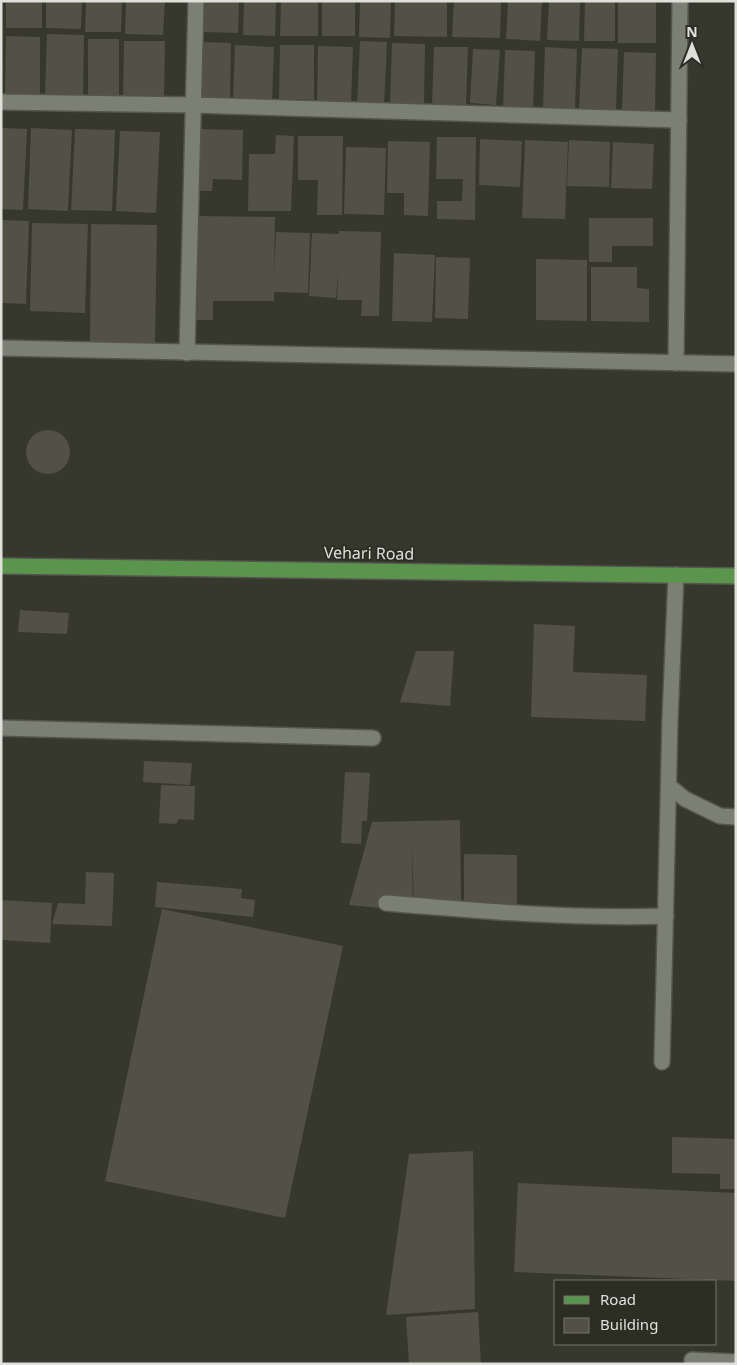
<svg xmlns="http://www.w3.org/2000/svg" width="737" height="1365" font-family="'Noto Sans',sans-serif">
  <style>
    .building { fill: #535045 }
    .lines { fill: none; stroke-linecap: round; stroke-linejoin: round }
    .street-casing { stroke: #54554d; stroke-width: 18 }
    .primary-casing { stroke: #54554d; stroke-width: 18 }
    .street { stroke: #7c7f73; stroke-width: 15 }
    .primary { stroke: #5b954d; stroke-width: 15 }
    .labels { text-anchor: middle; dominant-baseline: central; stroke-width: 4; stroke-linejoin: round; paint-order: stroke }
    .street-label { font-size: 16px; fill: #dfe0da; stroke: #2c2e24 }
  </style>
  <rect width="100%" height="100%" fill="#36382e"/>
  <g class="building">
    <rect x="6" y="1" width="36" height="27"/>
    <polygon points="46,1 82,1 81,29 46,28"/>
    <polygon points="86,1 122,1 121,32 85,32"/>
    <polygon points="126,1 165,1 163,35 125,34"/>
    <polygon points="203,1 239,1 238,33 203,32"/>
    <polygon points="244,1 276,1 275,36 243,35"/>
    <polygon points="281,1 318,1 318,36 280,36"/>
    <rect x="322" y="1" width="33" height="35"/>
    <polygon points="360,1 391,1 390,38 359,37"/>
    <polygon points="395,1 447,1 447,37 394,36"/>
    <polygon points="454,1 501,1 500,38 452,37"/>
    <polygon points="508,1 542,1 540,41 506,39"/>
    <polygon points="549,1 580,1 579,41 547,40"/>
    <polygon points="585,1 615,1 615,41 584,41"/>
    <rect x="618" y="1" width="38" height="42"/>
    <polygon points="47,34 84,35 83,97 45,96"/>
    <polygon points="6,36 40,37 40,96 5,96"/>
    <rect x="88" y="39" width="31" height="58"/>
    <polygon points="124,41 165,41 164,99 123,99"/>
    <polygon points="360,41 387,42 384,106 357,105"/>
    <polygon points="200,42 231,43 230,99 200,99"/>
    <polygon points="392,43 425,44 424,105 390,104"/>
    <polygon points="235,45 274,47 272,101 233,99"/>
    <polygon points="280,45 314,45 314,100 279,99"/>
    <polygon points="318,46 353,47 351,103 317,102"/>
    <polygon points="434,47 468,47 466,105 432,104"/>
    <polygon points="545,47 577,49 575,111 543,110"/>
    <polygon points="582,48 618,49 616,110 579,109"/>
    <polygon points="473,49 500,50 496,105 470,103"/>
    <polygon points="505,50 535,51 533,110 503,109"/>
    <polygon points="624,52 656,53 655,112 622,111"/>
    <polygon points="1,128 27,129 23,210 1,209"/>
    <polygon points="31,128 72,130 68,211 28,209"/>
    <polygon points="75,129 115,130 112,211 71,210"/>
    <polygon points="200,129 243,130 242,180 213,179 212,191 199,191"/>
    <polygon points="120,131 160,132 156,213 116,211"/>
    <polygon points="276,135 294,136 291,211 248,211 249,154 275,154"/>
    <polygon points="298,136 343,136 342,215 317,215 318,180 298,180"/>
    <polygon points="437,137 476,137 475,220 437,219 437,201 462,201 463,179 436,179"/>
    <polygon points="480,139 522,141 520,187 479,185"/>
    <polygon points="525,140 568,142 565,219 522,218"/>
    <polygon points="569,140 610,142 609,187 567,186"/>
    <polygon points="388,141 430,142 428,216 404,215 404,193 387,193"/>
    <polygon points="613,142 654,144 652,189 611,188"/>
    <polygon points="346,147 386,148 384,215 344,214"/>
    <polygon points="198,216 275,217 274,275 276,232 310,233 308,293 274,292 274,301 213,301 213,320 197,320"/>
    <polygon points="589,218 653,218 653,246 612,246 612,262 589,262"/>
    <polygon points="1,220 29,221 26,304 1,303"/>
    <polygon points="32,223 88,224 85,313 30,311"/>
    <polygon points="91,224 157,225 155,343 90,342"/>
    <polygon points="339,231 381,232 379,316 361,316 362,300 337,300 338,272 336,298 309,296 312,233 339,234"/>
    <polygon points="394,253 435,255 432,322 392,321"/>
    <polygon points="436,257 470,258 468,319 435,318"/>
    <polygon points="536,259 587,260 587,321 536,320"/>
    <polygon points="591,267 637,267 637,288 649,289 649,322 591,321"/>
    <circle cx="48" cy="452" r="22"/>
    <polygon points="20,610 69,613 67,634 18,632"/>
    <polygon points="534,624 575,626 573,672 647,675 645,721 531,717"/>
    <polygon points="416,651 454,651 450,706 400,702"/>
    <polygon points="144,761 192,763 190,785 143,782"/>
    <polygon points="345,772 370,773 367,821 362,821 361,844 341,843"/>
    <polygon points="161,785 195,786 194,820 179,819 176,824 159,823"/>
    <polygon points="460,820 461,903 414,903 412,843 413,911 349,905 372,822"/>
    <polygon points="464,854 517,855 517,918 464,918"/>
    <polygon points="86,872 114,873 112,926 52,924 58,903 85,904"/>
    <polygon points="157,882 242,889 241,898 255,900 253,917 155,907"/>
    <polygon points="1,900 52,903 50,943 1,940"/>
    <polygon points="162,909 343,946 285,1218 105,1181"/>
    <polygon points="672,1137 736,1139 736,1189 720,1189 720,1174 672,1173"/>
    <polygon points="473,1151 475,1309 386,1315 409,1154"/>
    <polygon points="518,1183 736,1193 736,1281 514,1272"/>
    <polygon points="478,1312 481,1364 409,1364 406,1317"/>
  </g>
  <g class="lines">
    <g class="street-casing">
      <g id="street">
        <polyline points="1,102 193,105 679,120"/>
        <polyline points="1,348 736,364"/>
        <polyline points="187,353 196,1"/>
        <polyline points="676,363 680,1"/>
        <polyline points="1,728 373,738"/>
        <polyline points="669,786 685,799 720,816 736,817"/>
        <path d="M386,903C479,911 572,919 666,916"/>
        <polyline points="662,1062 670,719 676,575"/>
        <polyline points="692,1360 736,1362"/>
      </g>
    </g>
    <g class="primary-casing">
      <polyline id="primary" points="1,566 736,576"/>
    </g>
    <use href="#street" class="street"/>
    <use href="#primary" class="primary"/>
  </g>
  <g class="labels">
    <g class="street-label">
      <text transform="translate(369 553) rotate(1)">Vehari Road</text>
    </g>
  </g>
  <rect width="737" height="1365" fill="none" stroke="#dfe0da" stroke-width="5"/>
  <rect x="554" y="1280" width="162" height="65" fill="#2c2e24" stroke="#74756d"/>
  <rect x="564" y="1296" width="25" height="8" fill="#5b954d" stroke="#74756d"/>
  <text x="600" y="1305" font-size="15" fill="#dfe0da">Road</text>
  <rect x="564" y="1318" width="25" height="15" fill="#535045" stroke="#74756d"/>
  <text x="600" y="1330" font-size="15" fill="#dfe0da">Building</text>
  <g transform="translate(692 45)" stroke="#2c2e24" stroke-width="4" paint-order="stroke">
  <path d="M0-4L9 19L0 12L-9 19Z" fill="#dfe0da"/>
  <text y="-8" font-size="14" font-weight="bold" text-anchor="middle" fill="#dfe0da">N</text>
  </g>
</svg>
